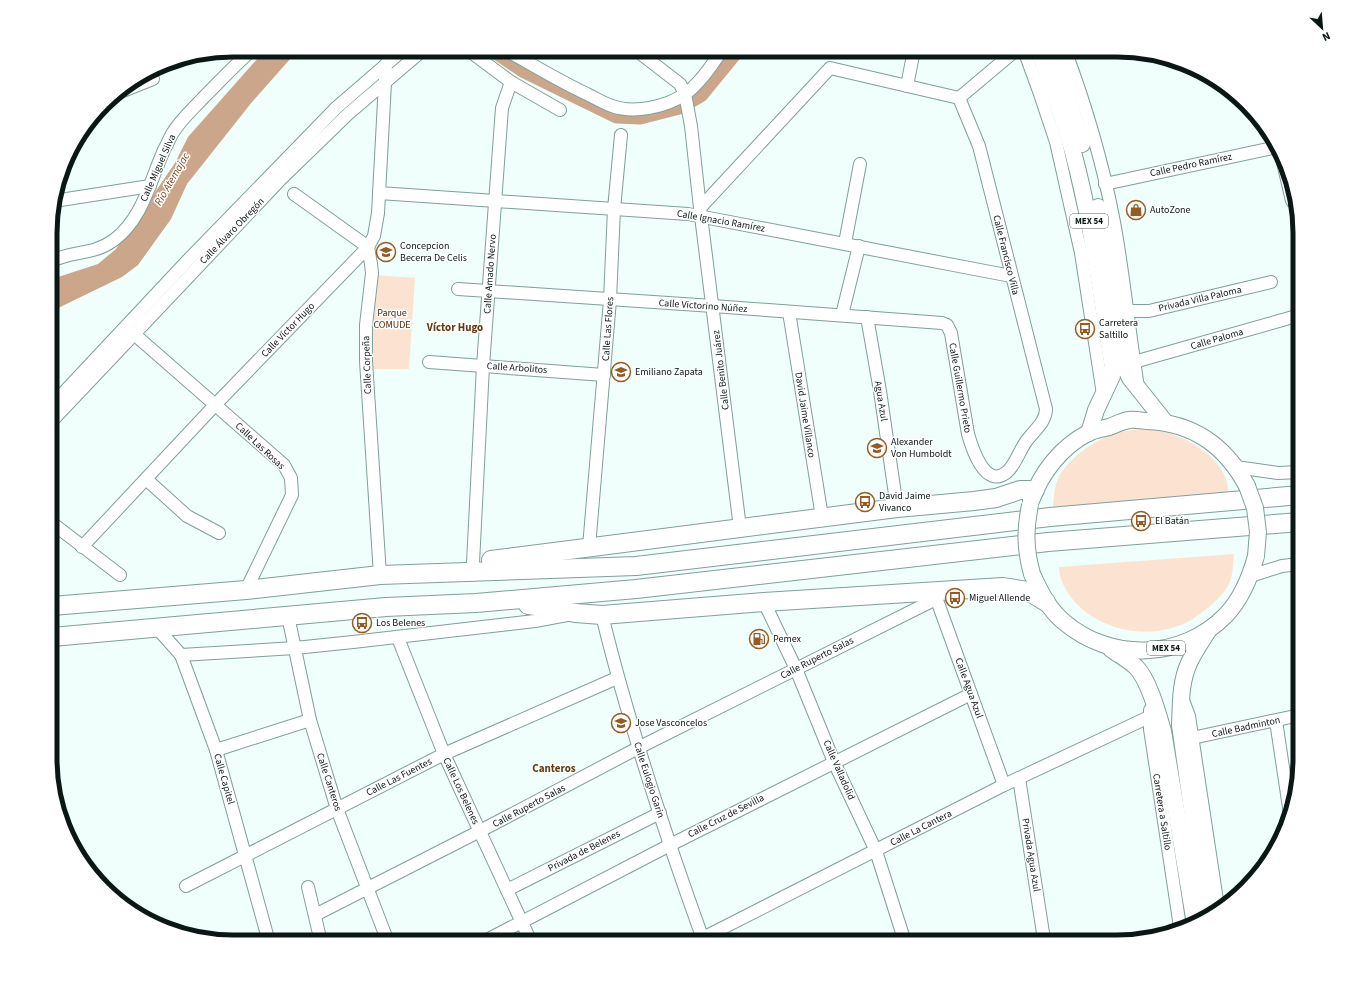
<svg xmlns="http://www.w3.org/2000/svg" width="1350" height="992" font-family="'Source Sans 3',sans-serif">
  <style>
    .green { fill: #fce3d1 }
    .water { fill: #cca68a }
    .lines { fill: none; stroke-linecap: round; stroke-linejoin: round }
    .river { stroke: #cca68a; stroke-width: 17 }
    .minor-casing { stroke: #7f9f9b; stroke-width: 14 }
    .major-casing { stroke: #7f9f9b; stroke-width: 18 }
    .highway-casing { stroke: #7f9f9b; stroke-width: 20 }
    .minor { stroke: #fff; stroke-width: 12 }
    .major { stroke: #fff; stroke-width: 16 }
    .highway { stroke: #fff; stroke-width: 18 }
    .major-bridge-casing { stroke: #7f9f9b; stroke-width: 18; stroke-linecap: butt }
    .major-bridge { stroke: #fff; stroke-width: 16 }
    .labels { text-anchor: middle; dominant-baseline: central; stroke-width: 3; stroke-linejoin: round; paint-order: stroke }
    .shield { fill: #fff; stroke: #545d5b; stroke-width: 1 }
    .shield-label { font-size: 9px; font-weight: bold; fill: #0a1715 }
    .street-label { font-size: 10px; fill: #0a1715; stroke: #fff }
    .poi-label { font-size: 10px; fill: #0a1715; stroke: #fff; text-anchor: start }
    .park-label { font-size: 10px; fill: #4e2905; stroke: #fff }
    .water-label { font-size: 11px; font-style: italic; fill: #79481b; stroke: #fff }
    .neighbourhood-label { font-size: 11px; font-weight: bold; fill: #653a12; stroke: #fff }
    .rim { fill: none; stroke: #0a1715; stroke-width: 5 }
  </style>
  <rect width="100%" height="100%" fill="#f0fefc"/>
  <g class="green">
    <polygon points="375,275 415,278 409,369 370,369 371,325"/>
    <path d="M1138,429C1146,430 1155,430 1163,432C1188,438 1219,455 1227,482C1228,486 1228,491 1229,495L1053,507C1054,498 1054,486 1059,477C1069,458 1091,443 1111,435C1119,431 1129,431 1138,429Z"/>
    <path d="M1234,554C1233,564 1233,575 1229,584C1224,593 1217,600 1209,607C1199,615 1187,624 1175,627C1133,641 1080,623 1062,582C1060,577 1059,572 1059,567Z"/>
  </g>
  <polygon class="water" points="265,50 295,50 291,58 252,102 187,184 171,219 138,265 122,277 52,311 52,279 98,264 116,249 175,163 188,137"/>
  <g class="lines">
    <polyline class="river" points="495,50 523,69 617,115 640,116 679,106 700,94 736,50"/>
    <g class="minor-casing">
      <g id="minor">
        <polyline points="468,50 511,82 560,110"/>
        <path d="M506,50C533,65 559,81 587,94C595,98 603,103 612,106C634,114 666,107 685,94C698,85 713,64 722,50"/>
        <polyline points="636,50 680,84 685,94 691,126 700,208 740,528"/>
        <polyline points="1024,50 1040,94 1056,142 1081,253 1103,394"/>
        <path d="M1065,50C1086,106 1103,164 1114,222C1124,276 1129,332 1138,387"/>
        <polyline points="312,52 314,50"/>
        <polyline points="907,86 914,50"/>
        <polyline points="113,95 153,79"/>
        <polyline points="959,98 1016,50"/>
        <polyline points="1280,150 1292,201"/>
        <polyline points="1105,184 1277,147"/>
        <polyline points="379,193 688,214 1011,276"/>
        <polyline points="294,194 368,247 371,264 372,273 366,325 366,361 380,575"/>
        <polyline points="54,201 150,186"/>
        <polyline points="700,208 830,68 959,98"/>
        <polyline points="845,243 860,164"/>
        <path d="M52,261C73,250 92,256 114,240C143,218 150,181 164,150C167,145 169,139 172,134C180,120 193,109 204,97C220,81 235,65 252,50"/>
        <path d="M458,289L713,306L942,323L947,325L951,333L968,434C972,448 985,490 1007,472C1015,465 1019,452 1025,443C1032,432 1046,423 1046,409L979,146L959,98"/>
        <polyline points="1128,311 1149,311 1271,282"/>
        <polyline points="789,312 822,517"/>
        <polyline points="842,315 859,246"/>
        <polyline points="867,317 880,391 897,508"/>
        <polyline points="134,334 284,465 291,478 292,495 246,590"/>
        <polyline points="429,362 604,375"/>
        <polyline points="1134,362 1300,315"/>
        <polyline points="52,405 188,260 337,107 403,50"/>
        <polyline points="52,421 281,179 348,114 423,50"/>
        <polyline points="1236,467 1278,473 1300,472"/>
        <polyline points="146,479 187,516 219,533"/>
        <polyline points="52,523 120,575"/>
        <polyline points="82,547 215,405 368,247 374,236 378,213 386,64"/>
        <polyline points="589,547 610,300 614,209 621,135"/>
        <polyline points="473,563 483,366 502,108 511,82"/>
        <polyline points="1250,576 1282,566 1300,564"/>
        <polyline points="934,592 1004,785"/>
        <polyline points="764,602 796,669 834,762 876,851 905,942"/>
        <path d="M602,615C629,726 665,834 704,942"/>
        <polyline points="288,616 310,720 337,809 388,942"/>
        <polyline points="156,627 181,655 216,750 269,942"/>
        <polyline points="398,638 444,754 531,942"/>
        <polyline points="181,655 295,648 353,642 535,621 567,615"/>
        <polyline points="1183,700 1189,716 1218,907"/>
        <polyline points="1150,710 1150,729 1180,927"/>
        <polyline points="1276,721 1290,814"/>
        <polyline points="1192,738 1300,715"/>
        <polyline points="216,750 310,720"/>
        <polyline points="1019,778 1043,933"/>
        <polyline points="186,886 444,754 617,678"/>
        <polyline points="308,887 321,942"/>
        <polyline points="507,890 660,813"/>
        <polyline points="315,915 480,831 638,748 936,599"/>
        <polyline points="483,942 670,845 971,694"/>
        <polyline points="695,942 1004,785 1149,717"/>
      </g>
    </g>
    <g class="major-casing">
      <g id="major">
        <path d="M1039,50C1050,84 1064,118 1073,152C1092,222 1101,295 1113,368L1112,376L1096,410L1089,433"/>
        <polyline points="1051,50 1065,89 1082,144"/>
        <polyline points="1098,207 1104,240 1125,367 1130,378 1165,422"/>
        <path d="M1031,501C1041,473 1061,447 1088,433C1094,430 1102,429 1109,427C1115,425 1122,421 1129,420C1135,419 1142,421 1147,421C1193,423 1225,445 1247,486"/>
        <path d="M1032,574C1040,591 1048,609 1064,622C1111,662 1182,660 1226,615C1242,598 1250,578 1256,556"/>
        <path d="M1111,649C1119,655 1129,660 1136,667C1149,680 1158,714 1163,731L1195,924"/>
        <path d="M1207,916L1180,725C1181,704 1180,683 1189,663C1194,652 1201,642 1208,631"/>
      </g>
    </g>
    <g class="highway-casing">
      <g id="highway">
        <polyline points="491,560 897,508 974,501 996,498 1020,490 1035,490"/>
        <polyline points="528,605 575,613 602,615 764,602 1003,587 1028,591 1046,602"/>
        <polyline points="52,606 246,590 380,575 636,566 1050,517 1300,495"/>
        <polyline points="52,637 386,607 476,603 636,589 1048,542 1300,522"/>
      </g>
    </g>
    <use href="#minor" class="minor"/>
    <use href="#major" class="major"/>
    <use href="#highway" class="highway"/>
    <g class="major-bridge-casing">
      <g id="major-bridge">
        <polyline points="1247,486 1255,508 1258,532 1256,556"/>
        <path d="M1030,505C1025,531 1025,548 1032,574"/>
      </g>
    </g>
    <use href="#major-bridge" class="major-bridge"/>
  </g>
  <defs>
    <g id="shop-ring" transform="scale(1)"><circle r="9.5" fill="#fff" stroke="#985a20" stroke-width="1.5"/><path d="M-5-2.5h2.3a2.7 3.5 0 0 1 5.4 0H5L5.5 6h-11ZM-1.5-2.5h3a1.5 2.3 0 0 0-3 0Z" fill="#985a20"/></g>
    <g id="school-ring" transform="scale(1)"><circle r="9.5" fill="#fff" stroke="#985a20" stroke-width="1.5"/><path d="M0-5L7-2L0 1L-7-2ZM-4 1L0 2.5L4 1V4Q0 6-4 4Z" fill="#985a20"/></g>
    <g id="bus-ring" transform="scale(1)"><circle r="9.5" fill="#fff" stroke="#985a20" stroke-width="1.5"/><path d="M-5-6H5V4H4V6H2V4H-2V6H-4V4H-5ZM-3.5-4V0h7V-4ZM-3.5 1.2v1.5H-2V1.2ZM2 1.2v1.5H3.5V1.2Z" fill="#985a20"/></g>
    <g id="fuel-ring" transform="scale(1)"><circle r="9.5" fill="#fff" stroke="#985a20" stroke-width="1.5"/><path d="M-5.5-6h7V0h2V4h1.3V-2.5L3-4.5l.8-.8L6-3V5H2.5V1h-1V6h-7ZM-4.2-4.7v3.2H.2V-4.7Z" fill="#985a20"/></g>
  </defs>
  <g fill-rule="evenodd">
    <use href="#shop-ring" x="1136" y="210"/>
    <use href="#school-ring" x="386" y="252"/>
    <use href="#bus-ring" x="1085" y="329"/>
    <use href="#school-ring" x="621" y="372"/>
    <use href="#school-ring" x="877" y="448"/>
    <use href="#bus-ring" x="865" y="502"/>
    <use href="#bus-ring" x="1141" y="521"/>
    <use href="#bus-ring" x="955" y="598"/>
    <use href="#bus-ring" x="362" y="623"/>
    <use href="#fuel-ring" x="759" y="639"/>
    <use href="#school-ring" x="621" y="723"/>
  </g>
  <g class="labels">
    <g class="shield">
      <rect x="1070" y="214" width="38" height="14" rx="3"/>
      <rect x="1147" y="641" width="38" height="14" rx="3"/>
    </g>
    <g class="shield-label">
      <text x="1089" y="221">MEX 54</text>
      <text x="1166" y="648">MEX 54</text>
    </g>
    <g class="street-label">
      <text transform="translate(1191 165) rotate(-12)">Calle Pedro Ramírez</text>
      <text transform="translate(158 168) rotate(-66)">Calle Miguel Silva</text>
      <text transform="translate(721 221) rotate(10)">Calle Ignacio Ramírez</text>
      <text transform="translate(232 231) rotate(-46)">Calle Álvaro Obregón</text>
      <text transform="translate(1006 255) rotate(76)">Calle Francisco Villa</text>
      <text transform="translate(490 274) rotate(-86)">Calle Amado Nervo</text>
      <text transform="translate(1200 299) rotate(-13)">Privada Villa Paloma</text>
      <text transform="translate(703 306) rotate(4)">Calle Victorino Núñez</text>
      <text transform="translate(608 329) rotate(-86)">Calle Las Flores</text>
      <text transform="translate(288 330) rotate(-46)">Calle Víctor Hugo</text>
      <text transform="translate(1217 339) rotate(-16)">Calle Paloma</text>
      <text transform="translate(367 365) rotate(-92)">Calle Corpeña</text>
      <text transform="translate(517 368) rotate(4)">Calle Arbolitos</text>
      <text transform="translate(721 370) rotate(-97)">Calle Benito Juárez</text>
      <text transform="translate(960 388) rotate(80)">Calle Guillermo Prieto</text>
      <text transform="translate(881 401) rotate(81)">Agua Azul</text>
      <text transform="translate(805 415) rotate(81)">David Jaime Villanco</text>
      <text transform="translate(260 446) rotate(43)">Calle Las Rosas</text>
      <text transform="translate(817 658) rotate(-27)">Calle Ruperto Salas</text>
      <text transform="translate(969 688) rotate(70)">Calle Agua Azul</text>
      <text transform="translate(1246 727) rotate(-12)">Calle Badminton</text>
      <text transform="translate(839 770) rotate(66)">Calle Valladolid</text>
      <text transform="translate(399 777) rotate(-27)">Calle Las Fuentes</text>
      <text transform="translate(224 779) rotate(74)">Calle Capitel</text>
      <text transform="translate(649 780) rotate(72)">Calle Eulogio Garin</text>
      <text transform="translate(329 782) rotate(72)">Calle Canteros</text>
      <text transform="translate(461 791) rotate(65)">Calle Los Belenes</text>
      <text transform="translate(529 806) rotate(-28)">Calle Ruperto Salas</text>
      <text transform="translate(1162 812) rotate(81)">Carretera a Saltillo</text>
      <text transform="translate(726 816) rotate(-27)">Calle Cruz de Sevilla</text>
      <text transform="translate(921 828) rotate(-27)">Calle La Cantera</text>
      <text transform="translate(584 851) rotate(-27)">Privada de Belenes</text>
      <text transform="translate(1031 855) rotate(81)">Privada Agua Azul</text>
    </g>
    <g class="poi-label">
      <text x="1150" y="210">AutoZone</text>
      <text x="400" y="246">Concepcion<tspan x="400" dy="12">Becerra De Celis</tspan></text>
      <text x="1099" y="323">Carretera<tspan x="1099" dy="12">Saltillo</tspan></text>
      <text x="635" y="372">Emiliano Zapata</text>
      <text x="891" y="442">Alexander<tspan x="891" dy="12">Von Humboldt</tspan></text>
      <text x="879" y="496">David Jaime<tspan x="879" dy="12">Vivanco</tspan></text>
      <text x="1155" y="521">El Batán</text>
      <text x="969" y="598">Miguel Allende</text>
      <text x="376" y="623">Los Belenes</text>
      <text x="773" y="639">Pemex</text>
      <text x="635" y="723">Jose Vasconcelos</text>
    </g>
    <g class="park-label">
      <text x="392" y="313">Parque<tspan x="392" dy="12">COMUDE</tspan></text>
    </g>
    <g class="water-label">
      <text transform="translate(172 179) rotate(-60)">Río Atemajac</text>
    </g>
    <g class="neighbourhood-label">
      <text x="455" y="327">Víctor Hugo</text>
      <text x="554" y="768">Canteros</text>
    </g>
  </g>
  <path d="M0 0H1350V992H0ZM233 57H1117A176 176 0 0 1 1293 233V759A176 176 0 0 1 1117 935H233A176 176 0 0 1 57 759V233A176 176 0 0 1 233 57Z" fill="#fff" fill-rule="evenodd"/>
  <path class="rim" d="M233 57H1117A176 176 0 0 1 1293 233V759A176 176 0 0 1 1117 935H233A176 176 0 0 1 57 759V233A176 176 0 0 1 233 57Z"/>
  <g transform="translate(1322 28) rotate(154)" stroke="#ffffff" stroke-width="3" paint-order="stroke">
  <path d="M0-3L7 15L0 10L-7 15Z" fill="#0a1715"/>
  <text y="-6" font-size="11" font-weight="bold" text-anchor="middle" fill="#0a1715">N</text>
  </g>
</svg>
